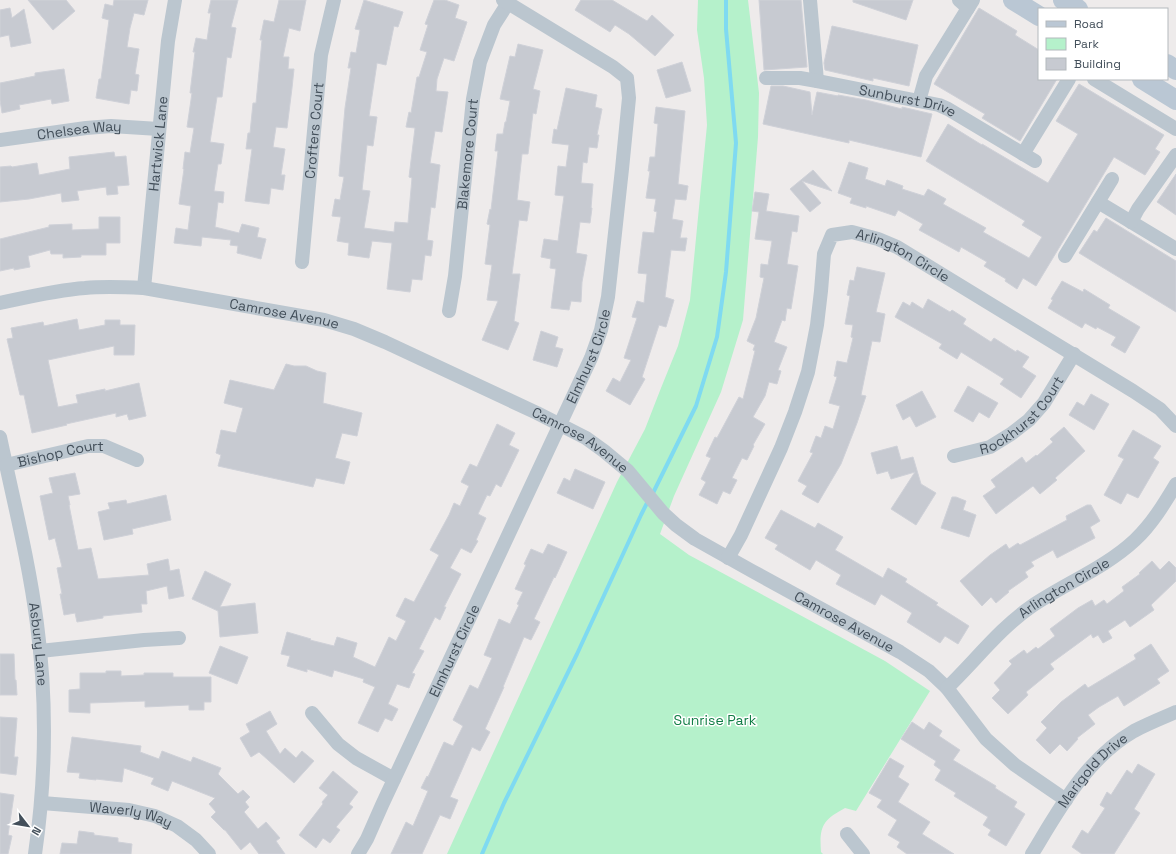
<svg xmlns="http://www.w3.org/2000/svg" width="1176" height="854" font-family="'Space Grotesk',sans-serif">
  <style>
    .green { fill: #b5f1cb }
    .lines { fill: none; stroke-linecap: round; stroke-linejoin: round }
    .stream { stroke: #7fdaf1; stroke-width: 4 }
    .building { fill: #c7cad1; stroke: #cfd1d8 }
    .street { stroke: #bbc6cf; stroke-width: 14 }
    .secondary { stroke: #bac7d4; stroke-width: 20 }
    .labels { text-anchor: middle; dominant-baseline: central; stroke-width: 3; stroke-linejoin: round; paint-order: stroke }
    .street-label { font-size: 14px; fill: #434f5a; stroke: #fff }
    .park-label { font-size: 14px; fill: #117e46; stroke: #fff }
  </style>
  <rect width="100%" height="100%" fill="#eeebeb"/>
  <path class="green" d="M698,0H748L759,93L758,137L743,320L721,392L674,496L660,534L689,555L885,661L930,691L856,811L845,808C823,820 819,826 821,852L823,854H447L617,482L645,429L661,388L678,346L690,300L707,125L704,78L697,30Z"/>
  <g class="lines">
    <g class="stream">
      <polyline points="652,495 696,406 717,337 726,272 736,143 726,29 726,0"/>
      <polyline points="482,854 504,803 577,654 641,515 648,501"/>
    </g>
  </g>
  <g class="building">
    <polygon points="28,0 66,0 75,11 53,30"/>
    <polygon points="114,0 148,0 144,15 134,13 130,28 127,47 139,49 135,74 139,75 137,91 131,90 129,104 96,98 99,79 101,79 109,20 102,18 105,4 113,6"/>
    <polygon points="211,0 238,0 231,27 236,28 231,58 227,57 222,97 217,97 210,142 224,144 221,164 218,164 214,191 224,192 223,203 218,202 215,227 239,233 242,224 259,228 257,237 266,239 261,259 237,253 238,246 230,245 231,240 202,237 201,246 174,243 176,228 188,230 191,206 179,204 184,169 183,169 185,152 190,153 194,128 187,127 192,93 190,93 195,52 193,52 196,38 207,40 211,13 208,13"/>
    <polygon points="279,0 306,0 300,31 289,28 283,57 289,57 288,69 294,69 292,88 287,128 276,127 273,147 285,149 281,175 285,175 283,190 271,188 269,204 245,201 252,149 246,149 248,133 250,133 253,103 256,103 262,40 260,40 264,20 274,22"/>
    <polygon points="364,0 403,12 398,27 394,26 386,65 377,63 369,116 377,117 373,146 367,145 362,190 370,191 364,228 394,232 395,222 408,223 412,178 409,177 415,128 406,127 409,112 411,113 417,77 419,77 427,52 420,50 428,25 425,24 434,0 445,0 459,5 455,18 467,22 454,61 444,58 437,79 436,91 448,92 442,132 435,131 430,163 440,165 435,208 431,207 427,240 433,241 431,256 425,255 422,280 412,279 410,292 387,289 392,243 372,241 369,258 348,255 349,243 337,241 341,217 332,216 335,199 340,200 344,177 339,176 345,108 351,68 348,68 351,52 356,53 360,30 355,29"/>
    <polygon points="581,0 612,0 647,21 652,15 674,35 655,56 629,34 615,25 610,32 575,10"/>
    <polygon points="759,0 801,0 807,67 764,70"/>
    <polygon points="853,0 913,0 906,20 853,2"/>
    <polygon points="10,8 12,18 24,9 31,43 11,47 9,35 0,37 0,10"/>
    <polygon points="979,8 1017,31 1015,35 1039,50 1039,79 1057,79 1020,141 982,118 985,114 934,84"/>
    <polygon points="832,26 918,45 909,86 873,78 873,81 825,70 824,63"/>
    <polygon points="518,44 543,50 533,89 540,91 536,114 533,113 528,154 522,154 517,200 530,202 527,221 519,220 512,274 520,274 514,321 519,323 508,350 482,340 498,301 487,300 492,265 485,264 490,225 487,224 490,209 491,210 498,151 495,151 497,134 503,134 505,122 506,122 510,101 500,99 510,56 515,57"/>
    <polygon points="682,62 691,91 666,98 657,70"/>
    <polygon points="64,69 69,101 52,104 51,99 19,105 20,109 2,113 0,100 0,83 35,76 35,73"/>
    <polygon points="1079,84 1164,135 1155,149 1160,152 1145,175 1114,157 1036,286 1023,278 1017,289 1005,281 1006,279 984,266 987,262 961,247 959,252 919,230 923,224 898,210 895,216 866,206 866,208 850,203 852,198 838,193 849,162 868,168 865,179 885,186 887,180 903,186 902,189 924,196 928,189 946,199 943,204 986,228 983,232 1029,258 1042,237 1022,225 1025,221 926,161 948,124 982,145 982,144 1048,183 1078,134 1056,121"/>
    <polygon points="771,86 783,86 810,92 812,115 817,92 838,96 838,95 866,100 902,109 902,107 932,114 921,157 849,140 849,143 763,124"/>
    <polygon points="566,88 597,95 595,107 602,109 597,135 599,135 597,148 589,147 587,163 583,162 581,183 593,184 591,208 592,208 590,223 580,222 576,253 587,255 582,282 581,302 571,301 569,310 551,308 556,269 550,268 551,259 541,257 544,239 558,241 564,196 555,195 558,166 566,167 569,145 552,143 554,129 557,130"/>
    <polygon points="656,107 685,111 678,184 688,186 686,200 675,199 672,219 683,221 680,238 687,238 685,251 671,250 665,297 674,300 666,327 659,325 642,377 645,379 630,405 606,391 613,378 620,382 631,360 624,358 637,318 632,317 637,301 644,303 647,274 638,273 643,232 654,233 657,212 654,211 656,199 646,198 650,171 648,171 650,157 655,157 658,124 654,123"/>
    <polygon points="114,152 115,157 126,156 129,185 117,186 118,194 107,195 106,187 77,191 79,200 62,202 61,193 29,199 0,202 0,167 11,166 12,167 37,163 39,175 70,169 69,157"/>
    <polygon points="813,170 832,191 802,181 821,203 810,212 790,189"/>
    <polygon points="1176,174 1176,215 1157,202"/>
    <polygon points="755,192 769,194 766,211 799,216 797,232 792,231 787,264 798,266 791,309 787,308 785,321 782,320 774,342 787,347 778,370 781,371 777,384 769,382 765,396 753,417 765,424 753,445 754,446 747,460 742,458 732,478 737,480 730,494 723,491 717,504 699,495 706,482 701,479 711,458 706,456 715,437 717,438 739,397 743,399 755,351 753,350 755,345 747,341 756,318 764,278 760,277 761,264 768,265 772,241 755,239 759,212 752,211"/>
    <polygon points="99,217 120,217 120,243 106,243 106,255 81,255 81,257 63,258 63,254 51,254 50,250 28,256 30,267 14,270 14,268 0,271 0,239 49,227 49,225 72,224 72,230 99,229"/>
    <polygon points="1106,218 1176,261 1176,312 1079,253 1094,230 1097,232"/>
    <polygon points="857,267 885,273 876,312 885,314 880,342 872,341 861,395 866,396 857,423 841,464 818,503 802,494 807,486 798,481 813,453 810,452 816,436 821,438 825,426 833,429 840,406 829,403 837,377 834,376 837,361 847,363 853,338 851,337 853,325 845,324 850,296 847,295 850,280 854,281"/>
    <polygon points="1062,281 1083,292 1084,289 1110,305 1108,308 1140,327 1125,353 1111,345 1116,337 1097,327 1096,329 1085,323 1082,328 1048,308 1053,300 1051,299"/>
    <polygon points="928,299 950,312 952,310 966,319 963,324 991,342 994,338 1016,352 1017,350 1029,357 1022,367 1036,376 1021,398 1000,384 1004,379 961,352 957,359 939,348 942,344 895,317 903,302 910,306 912,302 923,309"/>
    <polygon points="77,319 79,330 105,325 105,320 120,320 120,325 135,325 134,355 114,355 114,346 48,360 58,407 78,403 76,395 105,389 105,391 139,383 146,416 129,420 127,414 116,417 116,413 66,424 67,425 32,433 24,395 20,395 7,339 13,338 11,328 43,322 44,326"/>
    <polygon points="541,331 558,337 555,347 563,349 557,367 533,360"/>
    <polygon points="286,364 294,366 306,366 317,371 326,373 323,403 362,413 357,436 342,433 335,458 350,462 344,484 316,478 313,487 218,466 221,455 216,453 221,430 236,433 243,408 224,403 230,380 274,390"/>
    <polygon points="968,386 998,403 989,418 979,412 973,422 954,411"/>
    <polygon points="922,391 936,417 916,427 910,416 903,420 896,405"/>
    <polygon points="1091,394 1109,404 1094,430 1069,415 1077,402 1084,406"/>
    <polygon points="497,424 515,433 509,445 519,450 501,487 496,484 490,496 487,495 478,514 486,518 476,540 478,541 471,553 461,548 450,568 461,574 444,607 446,607 440,620 435,617 419,649 424,651 412,673 415,674 409,688 397,684 388,704 398,709 392,721 385,718 378,732 358,723 375,687 363,682 364,679 334,670 332,677 307,669 307,672 287,666 290,656 281,654 287,632 311,639 310,640 334,646 337,637 357,643 353,657 375,667 389,637 396,641 406,621 396,616 405,598 414,602 439,555 430,550 449,515 454,503 460,506 469,486 461,482 470,464 477,467"/>
    <polygon points="1064,427 1085,451 1055,478 1057,480 1040,494 1033,486 996,514 983,496 996,487 991,480 1022,457 1026,463 1036,455 1037,456 1053,442 1050,439"/>
    <polygon points="1133,430 1161,446 1153,458 1159,462 1138,498 1127,493 1121,504 1104,495 1124,459 1118,456"/>
    <polygon points="897,446 901,460 913,457 921,484 936,493 916,525 891,509 915,472 891,479 888,471 877,474 871,453"/>
    <polygon points="575,469 605,482 593,509 557,493 564,478 570,481"/>
    <polygon points="75,473 80,494 68,496 70,505 69,505 78,550 91,548 98,579 149,575 147,564 168,559 170,571 179,569 184,596 169,599 167,586 146,591 147,604 141,604 142,612 103,616 103,618 77,622 75,613 64,615 60,594 62,594 57,568 62,567 55,538 49,540 40,496 53,493 49,478"/>
    <polygon points="166,495 171,520 132,529 133,534 104,540 98,512 110,509 108,503 126,500 127,504"/>
    <polygon points="952,497 956,497 966,501 963,510 976,515 969,537 941,528"/>
    <polygon points="1087,505 1091,505 1100,521 1090,527 1095,538 1057,558 1053,550 1031,562 1034,566 1025,572 1028,577 1008,591 1009,592 996,603 991,597 982,606 960,581 990,555 1006,544 1009,549 1018,543 1020,545 1067,520 1066,516"/>
    <polygon points="781,510 815,528 818,523 843,537 835,550 883,578 888,568 907,579 905,582 938,603 936,605 969,626 958,644 945,636 940,643 907,622 912,613 881,594 875,605 836,584 841,575 816,560 810,570 775,549 778,545 765,538"/>
    <polygon points="548,544 567,552 555,578 554,577 534,619 540,622 531,640 524,637 503,687 504,687 485,729 490,732 480,751 472,747 450,797 458,800 450,819 440,815 422,854 391,854 406,822 413,826 428,791 421,788 427,776 428,777 444,742 453,746 463,726 453,720 470,685 478,689 492,658 484,655 499,619 510,624 519,605 517,604 523,592 515,589 526,565 524,564 531,549 543,554"/>
    <polygon points="1152,561 1160,570 1169,561 1176,568 1176,581 1151,605 1154,610 1130,627 1125,620 1108,631 1112,638 1103,643 1098,635 1093,638 1091,634 1050,664 1054,669 1026,692 1028,695 1008,714 992,698 1000,690 994,683 1012,664 1009,661 1024,650 1027,654 1036,647 1038,649 1055,636 1050,629 1078,608 1092,600 1095,606 1104,600 1107,604 1124,591 1122,587 1140,574 1139,573"/>
    <polygon points="205,571 231,584 220,607 255,603 258,633 220,637 218,611 192,599"/>
    <polygon points="1151,644 1169,671 1157,679 1160,683 1124,706 1118,696 1099,707 1088,715 1095,724 1077,738 1078,739 1067,751 1060,744 1050,754 1036,740 1047,728 1041,722 1061,702 1085,684 1088,688 1136,659 1134,655"/>
    <polygon points="220,646 248,657 237,684 209,673"/>
    <polygon points="0,654 14,654 15,680 16,680 17,695 0,695"/>
    <polygon points="106,671 121,671 121,676 144,675 144,673 173,673 173,677 211,677 211,702 204,702 204,710 189,710 189,705 145,707 145,701 90,703 90,713 69,712 69,690 80,689 80,673 106,673"/>
    <polygon points="270,711 277,724 266,731 280,754 285,748 296,758 302,751 314,761 294,783 259,752 251,757 240,738 250,732 246,724"/>
    <polygon points="0,717 17,718 14,757 18,757 16,775 0,773"/>
    <polygon points="912,722 924,730 929,722 942,731 939,736 960,750 953,760 996,786 995,788 1017,802 1014,807 1025,814 1006,846 988,835 991,830 983,825 988,817 954,796 956,793 935,780 941,770 934,765 936,761 901,739"/>
    <polygon points="72,737 141,746 140,752 159,759 162,751 191,762 193,757 221,768 218,774 238,794 243,790 250,797 245,802 249,807 244,812 258,829 266,822 280,838 276,841 285,854 259,854 250,842 241,850 225,830 224,830 211,817 216,812 209,804 215,798 172,781 168,791 151,784 154,778 124,768 122,782 96,779 96,780 79,778 80,773 67,772"/>
    <polygon points="890,758 904,766 898,777 909,784 898,802 930,822 922,834 954,854 907,854 897,847 900,842 888,835 897,820 877,807 882,800 869,793"/>
    <polygon points="1138,764 1155,774 1134,809 1140,813 1114,854 1082,854 1072,847 1082,830 1088,834 1105,808 1100,805 1107,792 1111,795 1127,770 1132,774"/>
    <polygon points="333,771 358,792 349,804 353,807 336,827 340,830 330,843 323,838 316,848 299,835 323,804 322,802 328,795 319,788"/>
    <polygon points="0,793 14,795 8,835 12,836 8,854 0,854"/>
    <polygon points="79,831 94,833 94,835 118,838 118,842 132,844 131,854 60,854 62,843 77,844"/>
  </g>
  <g class="lines">
    <g class="street">
      <polyline points="810,0 817,81"/>
      <polyline points="959,0 968,8"/>
      <path id="s1" d="M766,78H800L817,81L939,105L948,109L1035,161"/>
      <polyline points="1094,79 1176,129"/>
      <polyline points="919,101 926,76 973,0"/>
      <path id="s2" d="M0,140L86,128L111,126L159,129"/>
      <polyline points="1023,154 1069,79"/>
      <polyline points="1098,202 1176,249"/>
      <polyline points="1131,222 1138,209 1176,155"/>
      <polyline points="1065,256 1112,179"/>
      <path id="s3" d="M302,262L321,55L334,0"/>
      <path id="s4" d="M144,288L168,41L175,0"/>
      <path id="s5" d="M0,303C28,297 57,290 85,288C105,286 124,287 144,288L324,320L354,329L385,342L537,413L586,438L604,451L628,471L663,513L676,525L695,539L752,571L900,652L929,671L947,688L986,739L1015,765L1066,800"/>
      <path id="s6" d="M449,311L455,276L473,99L480,62L494,25L508,3"/>
      <path id="s7" d="M0,437C13,499 29,561 37,624C47,700 46,778 35,854"/>
      <path id="s8" d="M954,456L990,447L1011,434L1029,420L1044,403L1074,354"/>
      <path id="s9" d="M6,465L88,446H104L137,460"/>
      <path id="s10" d="M728,558L741,535L781,448L795,412L808,372L817,325L821,291L824,254L832,235L852,232L878,239L897,247L1133,391L1160,409L1176,426"/>
      <polyline points="40,651 144,640 179,638"/>
      <path id="s11" d="M947,688C975,661 1000,628 1032,606C1066,583 1105,568 1135,540C1152,524 1164,504 1176,484"/>
      <polyline points="312,713 338,744 356,758 394,779"/>
      <path id="s12" d="M42,803L129,810L155,816L177,826L196,840L209,854"/>
      <polyline points="847,834 863,854"/>
      <path id="s13" d="M358,854L367,839L382,805L591,358L601,330L608,297L622,169L629,98L627,78L613,67L503,0"/>
      <path id="s14" d="M1032,854C1060,808 1086,759 1134,731C1147,724 1162,718 1176,712"/>
    </g>
    <g class="secondary">
      <polyline points="1013,0 1039,16"/>
      <polyline points="1063,0 1078,9"/>
      <polyline points="1167,64 1176,70"/>
      <polyline points="1142,79 1176,100"/>
    </g>
  </g>
  <g class="labels">
    <g class="street-label">
      <text stroke="none"><textPath href="#s1" startOffset="144">Sunburst Drive</textPath></text>
      <text stroke="none"><textPath href="#s3" startOffset="132">Crofters Court</textPath></text>
      <text stroke="none"><textPath href="#s2" startOffset="80">Chelsea Way</textPath></text>
      <text stroke="none"><textPath href="#s4" startOffset="145">Hartwick Lane</textPath></text>
      <text stroke="none"><textPath href="#s6" startOffset="158">Blakemore Court</textPath></text>
      <text stroke="none"><textPath href="#s10" startOffset="419">Arlington Circle</textPath></text>
      <text stroke="none"><textPath href="#s5" startOffset="288">Camrose Avenue</textPath></text>
      <text stroke="none"><textPath href="#s13" startOffset="549">Elmhurst Circle</textPath></text>
      <text stroke="none"><textPath href="#s8" startOffset="82">Rockhurst Court</textPath></text>
      <text stroke="none"><textPath href="#s5" startOffset="612">Camrose Avenue</textPath></text>
      <text stroke="none"><textPath href="#s9" startOffset="56">Bishop Court</textPath></text>
      <text stroke="none"><textPath href="#s11" startOffset="155">Arlington Circle</textPath></text>
      <text stroke="none"><textPath href="#s5" startOffset="936">Camrose Avenue</textPath></text>
      <text stroke="none"><textPath href="#s7" startOffset="211">Asbury Lane</textPath></text>
      <text stroke="none"><textPath href="#s13" startOffset="225">Elmhurst Circle</textPath></text>
      <text stroke="none"><textPath href="#s14" startOffset="104">Marigold Drive</textPath></text>
      <text stroke="none"><textPath href="#s12" startOffset="90">Waverly Way</textPath></text>
    </g>
    <g class="park-label">
      <text x="715" y="720">Sunrise Park</text>
    </g>
  </g>
  <rect x="1038" y="8" width="130" height="72" fill="#ffffff" stroke="#b4b9bd"/>
  <rect x="1046" y="21" width="20" height="6" fill="#bac7d4" stroke="#b4b9bd"/>
  <text x="1074" y="28" font-size="12" fill="#434f5a">Road</text>
  <rect x="1046" y="38" width="20" height="12" fill="#b5f1cb" stroke="#b4b9bd"/>
  <text x="1074" y="48" font-size="12" fill="#434f5a">Park</text>
  <rect x="1046" y="58" width="20" height="12" fill="#c7cad1" stroke="#b4b9bd"/>
  <text x="1074" y="68" font-size="12" fill="#434f5a">Building</text>
  <g transform="translate(28 826) rotate(121)" stroke="#ffffff" stroke-width="3" paint-order="stroke">
  <path d="M0-3L7 15L0 10L-7 15Z" fill="#434f5a"/>
  <text y="-6" font-size="11" font-weight="bold" text-anchor="middle" fill="#434f5a">N</text>
  </g>
</svg>
